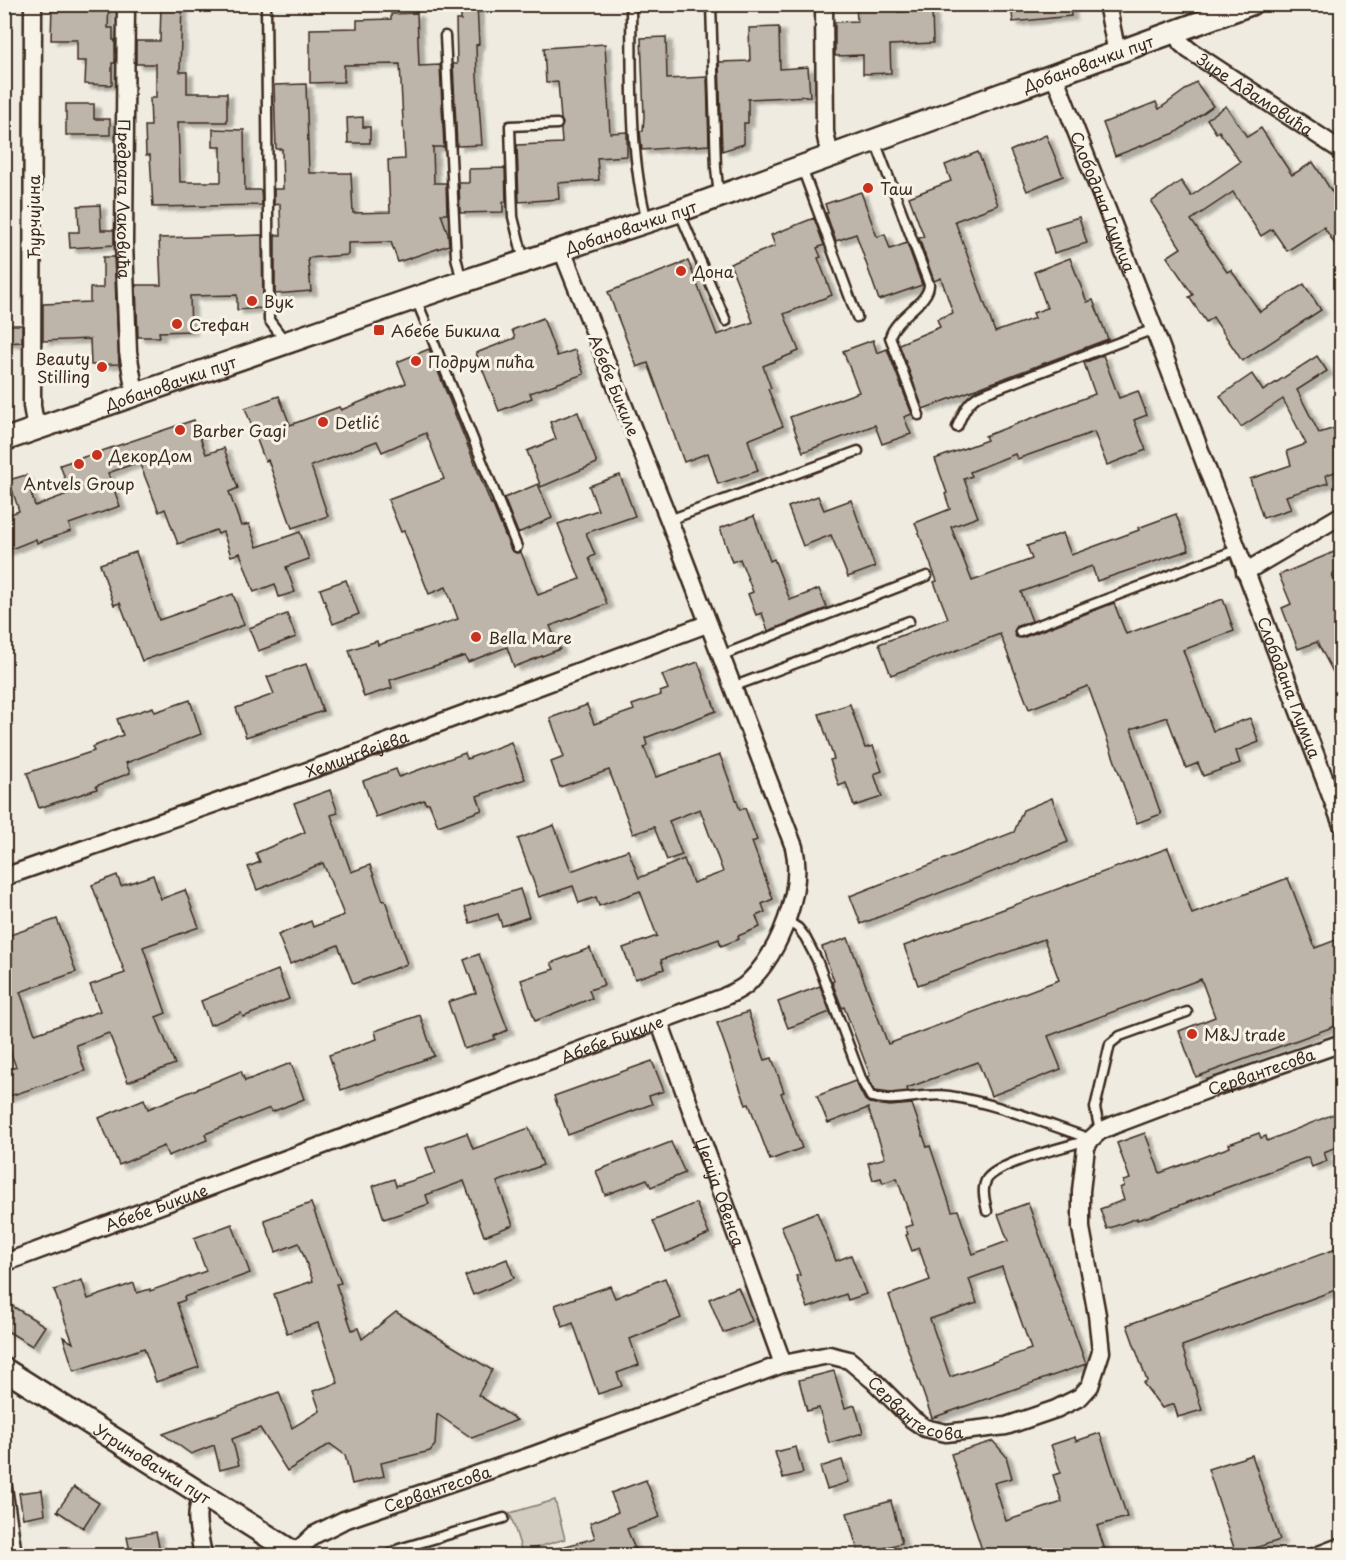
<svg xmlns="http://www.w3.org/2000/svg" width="1346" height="1560" font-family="'Playpen Sans',sans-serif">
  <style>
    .green { fill: #d1cbc0; stroke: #867a6f; stroke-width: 1.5 }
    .building { fill: #bdb5aa; stroke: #3b2a1e; stroke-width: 1.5; fill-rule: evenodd; filter: url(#shadow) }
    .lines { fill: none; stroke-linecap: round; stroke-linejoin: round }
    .service-casing { stroke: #3b2a1e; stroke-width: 13 }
    .minor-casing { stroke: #3b2a1e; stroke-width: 21 }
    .tertiary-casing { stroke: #3b2a1e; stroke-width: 26 }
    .service { stroke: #f7f3e8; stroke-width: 8 }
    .minor { stroke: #f7f3e8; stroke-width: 16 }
    .tertiary { stroke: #f7f3e8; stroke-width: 21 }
    .poi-dot { fill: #c8321e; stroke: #f7f3e8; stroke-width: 2 }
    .labels { text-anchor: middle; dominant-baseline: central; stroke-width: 6; stroke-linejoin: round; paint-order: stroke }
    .street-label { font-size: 16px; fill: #3b2a1e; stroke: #f7f3e8 }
    .poi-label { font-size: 16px; fill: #3b2a1e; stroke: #f7f3e8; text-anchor: start }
  </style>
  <defs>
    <filter id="shadow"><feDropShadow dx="6" dy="4" stdDeviation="1.5" flood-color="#0004"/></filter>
  </defs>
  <rect width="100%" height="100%" fill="#efebe0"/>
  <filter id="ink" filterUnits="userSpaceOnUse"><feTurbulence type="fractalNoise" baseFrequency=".0167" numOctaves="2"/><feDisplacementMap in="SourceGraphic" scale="12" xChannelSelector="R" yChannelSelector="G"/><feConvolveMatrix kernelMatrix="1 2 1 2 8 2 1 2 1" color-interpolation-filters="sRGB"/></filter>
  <g filter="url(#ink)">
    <polygon class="green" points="555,1500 565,1539 522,1552 510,1513"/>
    <g class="building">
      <polygon points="52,4 109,4 108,28 113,28 113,40 115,40 115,63 112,63 112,85 85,84 86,61 77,61 77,40 51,40"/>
      <polygon points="161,4 182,4 180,72 187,72 187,93 227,93 227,122 178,122 180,182 221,182 221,147 213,147 213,129 244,130 245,190 261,190 262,205 153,207 150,155 146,155 145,126 151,126 150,98 156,98 156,64 136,64 136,41 160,41"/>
      <polygon points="461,4 477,4 479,44 476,45 477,76 482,145 457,146 453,64 457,64 456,20 461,20"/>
      <polygon points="856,4 898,4 898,12 932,10 933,43 890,45 891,73 863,74 863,55 835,56 835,22 857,21"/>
      <polygon points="1011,4 1070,4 1071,16 1013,22"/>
      <polygon points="417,13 419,66 440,65 444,147 433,147 434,183 446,183 447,214 441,214 448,234 449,245 398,262 391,242 348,243 348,255 308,258 311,291 275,294 275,235 281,235 280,204 274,205 274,189 283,189 282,149 276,149 274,85 306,84 309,173 351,173 353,213 390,212 388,160 405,159 400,64 344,65 344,82 310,83 310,29 357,28 357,20 391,19 391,14"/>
      <polygon points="779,27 780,69 808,67 810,96 748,99 748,123 744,123 744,144 722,151 719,62 750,61 749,28"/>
      <polygon points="666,37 667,79 707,77 709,145 642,150 640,131 643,131 644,116 641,38"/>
      <polygon points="605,44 610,133 627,132 627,156 597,158 599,180 558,183 559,199 519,202 517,145 562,143 561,129 563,123 561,119 558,82 546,83 544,48"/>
      <polygon points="1196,82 1213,106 1175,133 1115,156 1103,123 1156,102 1159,109"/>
      <polygon points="66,104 94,104 94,119 110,119 110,135 66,135"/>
      <polygon points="1226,106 1247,137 1261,128 1292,175 1313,162 1341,206 1341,254 1324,227 1287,251 1272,229 1261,236 1233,192 1191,220 1227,272 1231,270 1260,312 1304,284 1321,310 1242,361 1213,317 1206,322 1189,297 1193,295 1167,257 1181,248 1151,202 1181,181 1191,196 1240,162 1219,131 1216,133 1207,119"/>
      <polygon points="363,117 363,127 370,127 370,143 348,143 347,118"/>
      <polygon points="1046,135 1063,176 1027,191 1010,151"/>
      <polygon points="978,152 998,205 955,221 995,332 1035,318 1033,313 1047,308 1034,272 1070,258 1087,302 1093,300 1108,339 923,409 899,344 940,327 937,319 953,313 941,278 934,281 919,238 924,237 909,197 951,181 945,165"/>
      <polygon points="505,168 506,202 503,202 503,212 460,213 459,183 469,183 469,169"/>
      <polygon points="861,192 877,237 885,234 890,249 907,243 922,285 879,300 856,234 836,241 826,213 828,213 825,204"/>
      <polygon points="100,205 101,230 114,230 114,245 70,248 69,232 79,232 78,206"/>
      <polygon points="1079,217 1087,243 1054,253 1046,227"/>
      <polygon points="814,218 824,245 817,248 821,257 818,258 832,295 784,314 799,351 763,366 771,388 768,389 783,426 748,440 758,471 718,484 708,453 684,462 648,363 637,367 608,292 688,261 717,335 753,322 730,264 775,246 771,235"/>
      <polygon points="262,235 263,308 237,310 237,295 190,296 191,331 159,332 160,337 138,337 136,285 161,285 159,238"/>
      <polygon points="103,257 114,257 119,364 91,365 90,339 43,341 43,304 90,302 90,288 103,288"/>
      <polygon points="543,318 557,356 575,350 584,374 530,393 532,398 499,411 476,353 515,338 512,330"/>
      <polygon points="4,325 22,325 22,342 4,343"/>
      <polygon points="873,340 877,353 887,349 912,414 904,417 911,434 882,444 875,425 803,452 790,417 859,392 843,351"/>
      <polygon points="429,349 491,504 492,503 511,550 516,553 521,552 538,595 580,579 558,524 598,510 589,486 620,475 635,516 586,533 595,555 589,558 607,604 550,626 560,649 514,667 507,647 468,662 465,656 390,680 392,688 364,697 349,650 377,641 378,645 458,619 446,587 429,594 404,531 401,532 388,500 444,479 426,433 382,452 377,441 311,466 328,516 292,528 268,460 265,461 245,408 279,396 290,425 339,407 341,410 406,383 397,362"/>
      <polygon points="1103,355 1119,398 1138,391 1147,415 1134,420 1146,450 1107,465 1094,432 1017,459 1015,454 970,472 972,476 964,479 978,517 951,527 972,581 1032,559 1027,546 1063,533 1071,555 1139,530 1138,528 1176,514 1189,550 1097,581 1092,566 1021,592 1032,621 1017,626 1014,632 1016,637 1022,638 1114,603 1126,634 1223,599 1234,631 1183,650 1213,731 1250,718 1259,742 1236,751 1240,763 1203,776 1198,763 1186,768 1167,717 1131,729 1161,814 1137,823 1088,686 1029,709 1000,634 891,675 879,644 948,618 934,582 937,581 915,523 950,509 945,494 947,493 935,459 987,440 985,436 1095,394 1084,363"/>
      <polygon points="1317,356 1327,371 1297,390 1319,433 1341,426 1341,470 1326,475 1328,483 1286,496 1291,509 1263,518 1250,479 1291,465 1287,451 1306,444 1283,399 1241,427 1220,396 1252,374 1263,391"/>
      <polygon points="578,412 597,463 541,487 527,451 556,439 550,422"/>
      <polygon points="194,420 206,454 224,448 238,488 229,492 241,526 249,524 257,547 300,532 309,559 286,567 295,592 279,597 275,584 254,592 240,553 231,556 223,532 218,534 216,530 178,544 165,509 159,512 139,462 108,473 120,506 69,524 71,531 37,543 36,539 4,552 4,516 19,511 9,480 26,475 35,506 70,493 60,465"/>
      <polygon points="538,484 552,518 518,533 504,498"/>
      <polygon points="818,496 824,510 851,500 875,567 848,577 831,535 803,546 788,507"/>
      <polygon points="754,516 770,561 774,559 790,600 819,589 827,608 768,631 762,613 756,615 748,594 753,592 740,559 732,562 720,528"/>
      <polygon points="136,552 159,620 233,594 244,625 142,661 120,603 114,605 100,564"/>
      <polygon points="1334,552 1341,570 1332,574 1341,597 1341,687 1317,642 1298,649 1282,608 1291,604 1279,575"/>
      <polygon points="346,580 359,614 333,624 320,589"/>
      <polygon points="287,614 296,637 258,651 249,628"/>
      <polygon points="698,662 716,711 645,738 647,745 644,747 656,777 720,755 740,810 745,808 757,840 752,842 773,899 762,904 765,912 756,916 760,927 738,936 739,939 721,946 719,939 661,960 664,969 635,979 623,948 657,936 640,891 599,906 596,897 579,903 573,886 539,897 518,839 554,825 571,871 628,850 639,878 684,859 693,883 723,872 700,809 669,821 682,855 667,860 654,827 633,834 609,770 560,787 551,762 564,757 550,718 587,705 594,724 634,710 632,705 661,695 660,692 668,689 662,675"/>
      <polygon points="306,664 323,711 246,737 236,708 274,694 267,677"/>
      <polygon points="190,700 201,734 126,763 130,773 96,786 97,789 39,808 27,773 94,751 92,747 123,735 117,719 153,707 155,712"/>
      <polygon points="850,704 865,748 873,746 882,771 874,774 882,797 854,806 846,783 839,786 830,760 834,759 819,714"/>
      <polygon points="511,742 525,779 477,796 482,810 438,826 429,803 426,804 424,800 376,817 363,781 396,769 399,777 465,753 467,759"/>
      <polygon points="330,790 338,813 331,815 351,872 370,865 383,901 385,900 407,964 353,984 338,945 290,964 278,935 311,921 313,927 344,915 323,863 257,890 248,867 260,862 256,853 305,832 294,803"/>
      <polygon points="1052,798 1068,842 861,924 850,896 1014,832 1023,810"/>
      <polygon points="1168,848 1192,914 1288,878 1315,948 1341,938 1341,1024 1196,1077 1179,1031 1215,1017 1201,979 1048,1036 1061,1069 991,1096 978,1062 907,1088 908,1091 890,1093 875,1091 868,1078 867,1077 870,1075 844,1007 842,1008 832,982 834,981 822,947 848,938 888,1044 1059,980 1044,939 918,985 904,946"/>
      <polygon points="117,875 121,886 153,875 161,899 185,890 199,927 143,947 166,1013 156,1017 175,1064 128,1082 109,1033 76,1045 85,1071 4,1098 4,1071 16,1067 4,1035 4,937 57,919 76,972 20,992 35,1034 100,1011 90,985 125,973 92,885"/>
      <polygon points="520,889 529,917 502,926 498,914 470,923 465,907"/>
      <polygon points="590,948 604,985 589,990 592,998 535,1021 521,980 554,969 551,963"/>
      <polygon points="479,954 508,1030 494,1036 495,1039 464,1049 448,1002 476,993 464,960"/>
      <polygon points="278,970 289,999 243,1017 241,1013 210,1025 201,1001"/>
      <polygon points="820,986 830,1012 788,1028 778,1002"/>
      <polygon points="748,1012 765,1060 772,1058 784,1092 781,1093 802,1148 770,1160 749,1104 746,1105 717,1023"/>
      <polygon points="420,1015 434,1056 341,1090 329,1055 377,1039 375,1031"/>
      <polygon points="652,1061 664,1091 649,1096 652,1104 568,1135 554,1096"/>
      <polygon points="291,1063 304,1099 272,1112 270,1108 205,1134 207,1140 168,1156 164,1146 119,1165 99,1118 144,1099 148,1109 241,1071 245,1081"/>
      <path d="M855,1081L865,1100L869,1103L890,1106L912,1104L927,1147L930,1146L952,1211L958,1210L973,1254L1008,1241L998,1214L1028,1203L1086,1364L932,1418L889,1295L930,1280L919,1248L912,1251L906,1235L908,1234L905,1227L913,1225L897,1178L883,1183L881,1178L873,1180L868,1163L885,1158L868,1108L828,1123L817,1096ZM1002,1267L1031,1349L950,1377L930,1319L977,1303L969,1279Z"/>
      <polygon points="1341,1111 1341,1145 1324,1152 1327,1161 1312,1167 1308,1157 1154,1215 1137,1220 1137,1218 1107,1229 1100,1209 1124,1200 1120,1188 1124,1186 1123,1181 1130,1179 1117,1143 1145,1133 1160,1173 1230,1147 1229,1144 1259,1133 1261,1138 1266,1136 1267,1141"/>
      <polygon points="529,1128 543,1165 497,1182 513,1225 484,1236 464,1181 426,1195 429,1204 384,1219 373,1186 394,1179 396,1186 435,1173 426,1148 467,1133 473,1149"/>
      <polygon points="671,1142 685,1173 651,1187 647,1179 605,1195 596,1171"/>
      <polygon points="311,1203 341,1283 336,1284 352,1330 358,1328 362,1339 396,1312 492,1370 478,1395 517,1420 472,1438 437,1414 435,1445 430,1451 381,1463 384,1476 352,1484 345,1455 330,1444 287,1471 260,1428 232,1439 239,1465 220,1470 214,1445 191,1454 163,1434 279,1392 292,1428 320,1411 313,1391 338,1383 318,1323 287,1333 274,1294 313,1281 299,1243 276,1252 264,1220"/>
      <polygon points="696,1203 709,1234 666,1252 653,1221"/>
      <polygon points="817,1212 836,1261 851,1255 866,1294 848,1300 846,1294 808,1308 796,1276 800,1275 781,1226"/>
      <polygon points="232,1224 250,1273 184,1297 185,1300 177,1303 199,1367 156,1382 144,1348 74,1371 63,1337 73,1343 54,1290 82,1280 88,1299 134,1283 137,1293 150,1289 150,1291 206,1271 194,1238"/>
      <polygon points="1341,1247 1341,1288 1182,1346 1202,1410 1178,1417 1174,1404 1162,1408 1143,1383 1147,1381 1127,1325"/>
      <polygon points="507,1259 514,1278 473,1295 465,1276"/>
      <polygon points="665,1278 681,1318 630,1339 639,1365 617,1373 622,1386 598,1394 573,1323 563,1327 555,1305 610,1286 615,1298"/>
      <polygon points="738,1287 752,1321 723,1333 709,1299"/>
      <polygon points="4,1301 45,1326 32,1346 4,1329"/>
      <polygon points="834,1371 845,1408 855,1405 863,1433 829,1443 819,1408 807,1411 799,1380"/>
      <polygon points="1100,1433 1127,1517 1097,1526 1107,1556 1080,1556 1078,1549 1059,1556 984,1556 951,1454 993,1441 1006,1456 1012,1478 994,1483 1006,1521 1062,1502 1053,1475 1061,1473 1051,1445 1075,1437 1076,1441"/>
      <polygon points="796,1447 803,1473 783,1478 775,1452"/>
      <polygon points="1252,1455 1280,1540 1236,1554 1208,1469"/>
      <polygon points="842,1460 849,1482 827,1489 820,1467"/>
      <polygon points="646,1480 660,1517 627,1529 635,1549 619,1556 551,1556 551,1550 595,1538 590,1523 618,1512 611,1493"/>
      <polygon points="74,1487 99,1503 83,1528 57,1511"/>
      <polygon points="42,1490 45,1514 23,1518 19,1493"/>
      <polygon points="891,1501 902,1543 859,1555 847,1513"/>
      <polygon points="156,1532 161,1556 131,1556 127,1537"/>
    </g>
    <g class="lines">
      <g class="service-casing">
        <g id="service">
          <polyline points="266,4 269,320 285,341"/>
          <path d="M631,4C632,76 629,152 647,221"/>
          <polyline points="711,4 716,168 719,196"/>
          <polyline points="445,36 456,257 462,282"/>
          <path d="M875,141L929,284C930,302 895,317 890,337L919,415"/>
          <polyline points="802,168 857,317"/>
          <polyline points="679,211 726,321"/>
          <polyline points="524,261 513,217 510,126 557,124"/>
          <polyline points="416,299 517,547"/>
          <path d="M957,427C963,413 967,402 980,395L1154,329"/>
          <polyline points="669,520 858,451"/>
          <polyline points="1020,632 1236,550"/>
          <polyline points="720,656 927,576"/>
          <polyline points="732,687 909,621"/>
          <path d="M787,921L798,928L805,937L817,960L862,1081L871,1097C896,1104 923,1092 949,1096C996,1103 1046,1124 1091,1139"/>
          <polyline points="1100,1131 1095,1108 1110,1044 1120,1036 1187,1012"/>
          <path d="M987,1211C985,1201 981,1188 987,1179C1001,1161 1066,1147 1088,1140"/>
          <polyline points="4,1467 17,1554"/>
          <polyline points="387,1556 399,1549 504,1518"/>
        </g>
      </g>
      <g class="minor-casing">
        <g id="minor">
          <polyline points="33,4 32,406 36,429"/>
          <path id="s1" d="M126,4L124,243L128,352L135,394"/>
          <polyline points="824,4 825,132 830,157"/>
          <polyline points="1107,4 1117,53"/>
          <path id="s2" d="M1177,32L1181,43L1189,50L1342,151"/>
          <path id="s3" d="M1054,75L1154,329L1342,825"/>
          <polyline points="1245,572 1342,515"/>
          <path id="s4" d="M4,877L353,755L707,624"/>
          <path id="s5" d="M659,1021L783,1364"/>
          <path id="s6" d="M4,1263L724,997C732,993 741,990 748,983C780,952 804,890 794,847L669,520L562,250"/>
          <path d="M203,1495C192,1514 200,1535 203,1556"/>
          <path id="s7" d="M295,1553L314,1535L344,1520L531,1456L783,1364L829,1355L849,1360L874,1381L912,1419L925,1428L946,1433L1006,1426L1056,1409L1080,1397L1090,1386L1101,1352L1097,1315L1081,1228V1191L1086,1147L1091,1139L1100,1131L1114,1125L1209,1089L1342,1043"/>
          <polyline points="1316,1556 1342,1546"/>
        </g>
      </g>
      <g class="tertiary-casing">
        <g id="tertiary">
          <path id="s8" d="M4,440L462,282L679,211L1251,4"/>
          <path id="s9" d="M4,1369L299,1556"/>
        </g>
      </g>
      <use href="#service" class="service"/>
      <use href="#minor" class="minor"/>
      <use href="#tertiary" class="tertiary"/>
    </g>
  </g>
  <g class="poi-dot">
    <circle cx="868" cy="188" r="6"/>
    <circle cx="681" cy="271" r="6"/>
    <circle cx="252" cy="301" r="6"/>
    <circle cx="177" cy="324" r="6"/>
    <rect x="373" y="324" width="12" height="12" rx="3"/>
    <circle cx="416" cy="361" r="6"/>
    <circle cx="102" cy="367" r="6"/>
    <circle cx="323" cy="422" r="6"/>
    <circle cx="180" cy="430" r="6"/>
    <circle cx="97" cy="455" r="6"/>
    <circle cx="79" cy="464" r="6"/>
    <circle cx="476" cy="637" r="6"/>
    <circle cx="1192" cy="1034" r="6"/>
  </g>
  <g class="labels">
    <g class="street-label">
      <text stroke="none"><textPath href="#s8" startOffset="1148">Добановачки пут</textPath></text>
      <text stroke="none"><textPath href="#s2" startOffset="102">Зире Адамовића</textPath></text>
      <text stroke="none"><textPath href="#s1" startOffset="195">Предрага Лаковића</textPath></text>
      <text stroke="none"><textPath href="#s3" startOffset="136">Слободана Глумца</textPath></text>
      <text transform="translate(33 217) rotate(-90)">Ћурчијина</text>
      <text stroke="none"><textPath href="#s8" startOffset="662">Добановачки пут</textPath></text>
      <text stroke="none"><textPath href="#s8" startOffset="176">Добановачки пут</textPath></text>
      <text transform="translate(615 385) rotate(68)">Абебе Бикиле</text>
      <text stroke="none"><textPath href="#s3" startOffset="656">Слободана Глумца</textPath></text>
      <text stroke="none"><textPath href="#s4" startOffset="374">Хемингвејева</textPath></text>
      <text stroke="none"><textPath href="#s6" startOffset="648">Абебе Бикиле</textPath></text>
      <text stroke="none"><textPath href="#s7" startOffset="1308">Сервантесова</textPath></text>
      <text stroke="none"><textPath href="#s5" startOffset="182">Џесија Овенса</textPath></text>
      <text stroke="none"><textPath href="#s6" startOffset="162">Абебе Бикиле</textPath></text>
      <text stroke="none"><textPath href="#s7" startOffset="678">Сервантесова</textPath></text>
      <text stroke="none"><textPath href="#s9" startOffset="176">Угриновачки пут</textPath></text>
      <text stroke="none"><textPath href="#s7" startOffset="158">Сервантесова</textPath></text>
    </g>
    <g class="poi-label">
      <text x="880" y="188">Таш</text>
      <text x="693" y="271">Дона</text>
      <text x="264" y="301">Вук</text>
      <text x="189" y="324">Стефан</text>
      <text x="391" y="330">Абебе Бикила</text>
      <text x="90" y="358" text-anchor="end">Beauty<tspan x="90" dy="18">Stilling</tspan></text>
      <text x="428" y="361">Подрум пића</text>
      <text x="335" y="422">Detlić</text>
      <text x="192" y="430">Barber Gagi</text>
      <text x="109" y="455">ДекорДом</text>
      <text x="79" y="483" text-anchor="middle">Antvels Group</text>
      <text x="488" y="637">Bella Mare</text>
      <text x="1204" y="1034">M&amp;J trade</text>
    </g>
  </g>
  <rect width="1346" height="1560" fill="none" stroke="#f7f3e8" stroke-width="24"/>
  <rect x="12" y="12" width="1322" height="1536" fill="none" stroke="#3b2a1e" stroke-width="2" filter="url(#ink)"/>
</svg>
